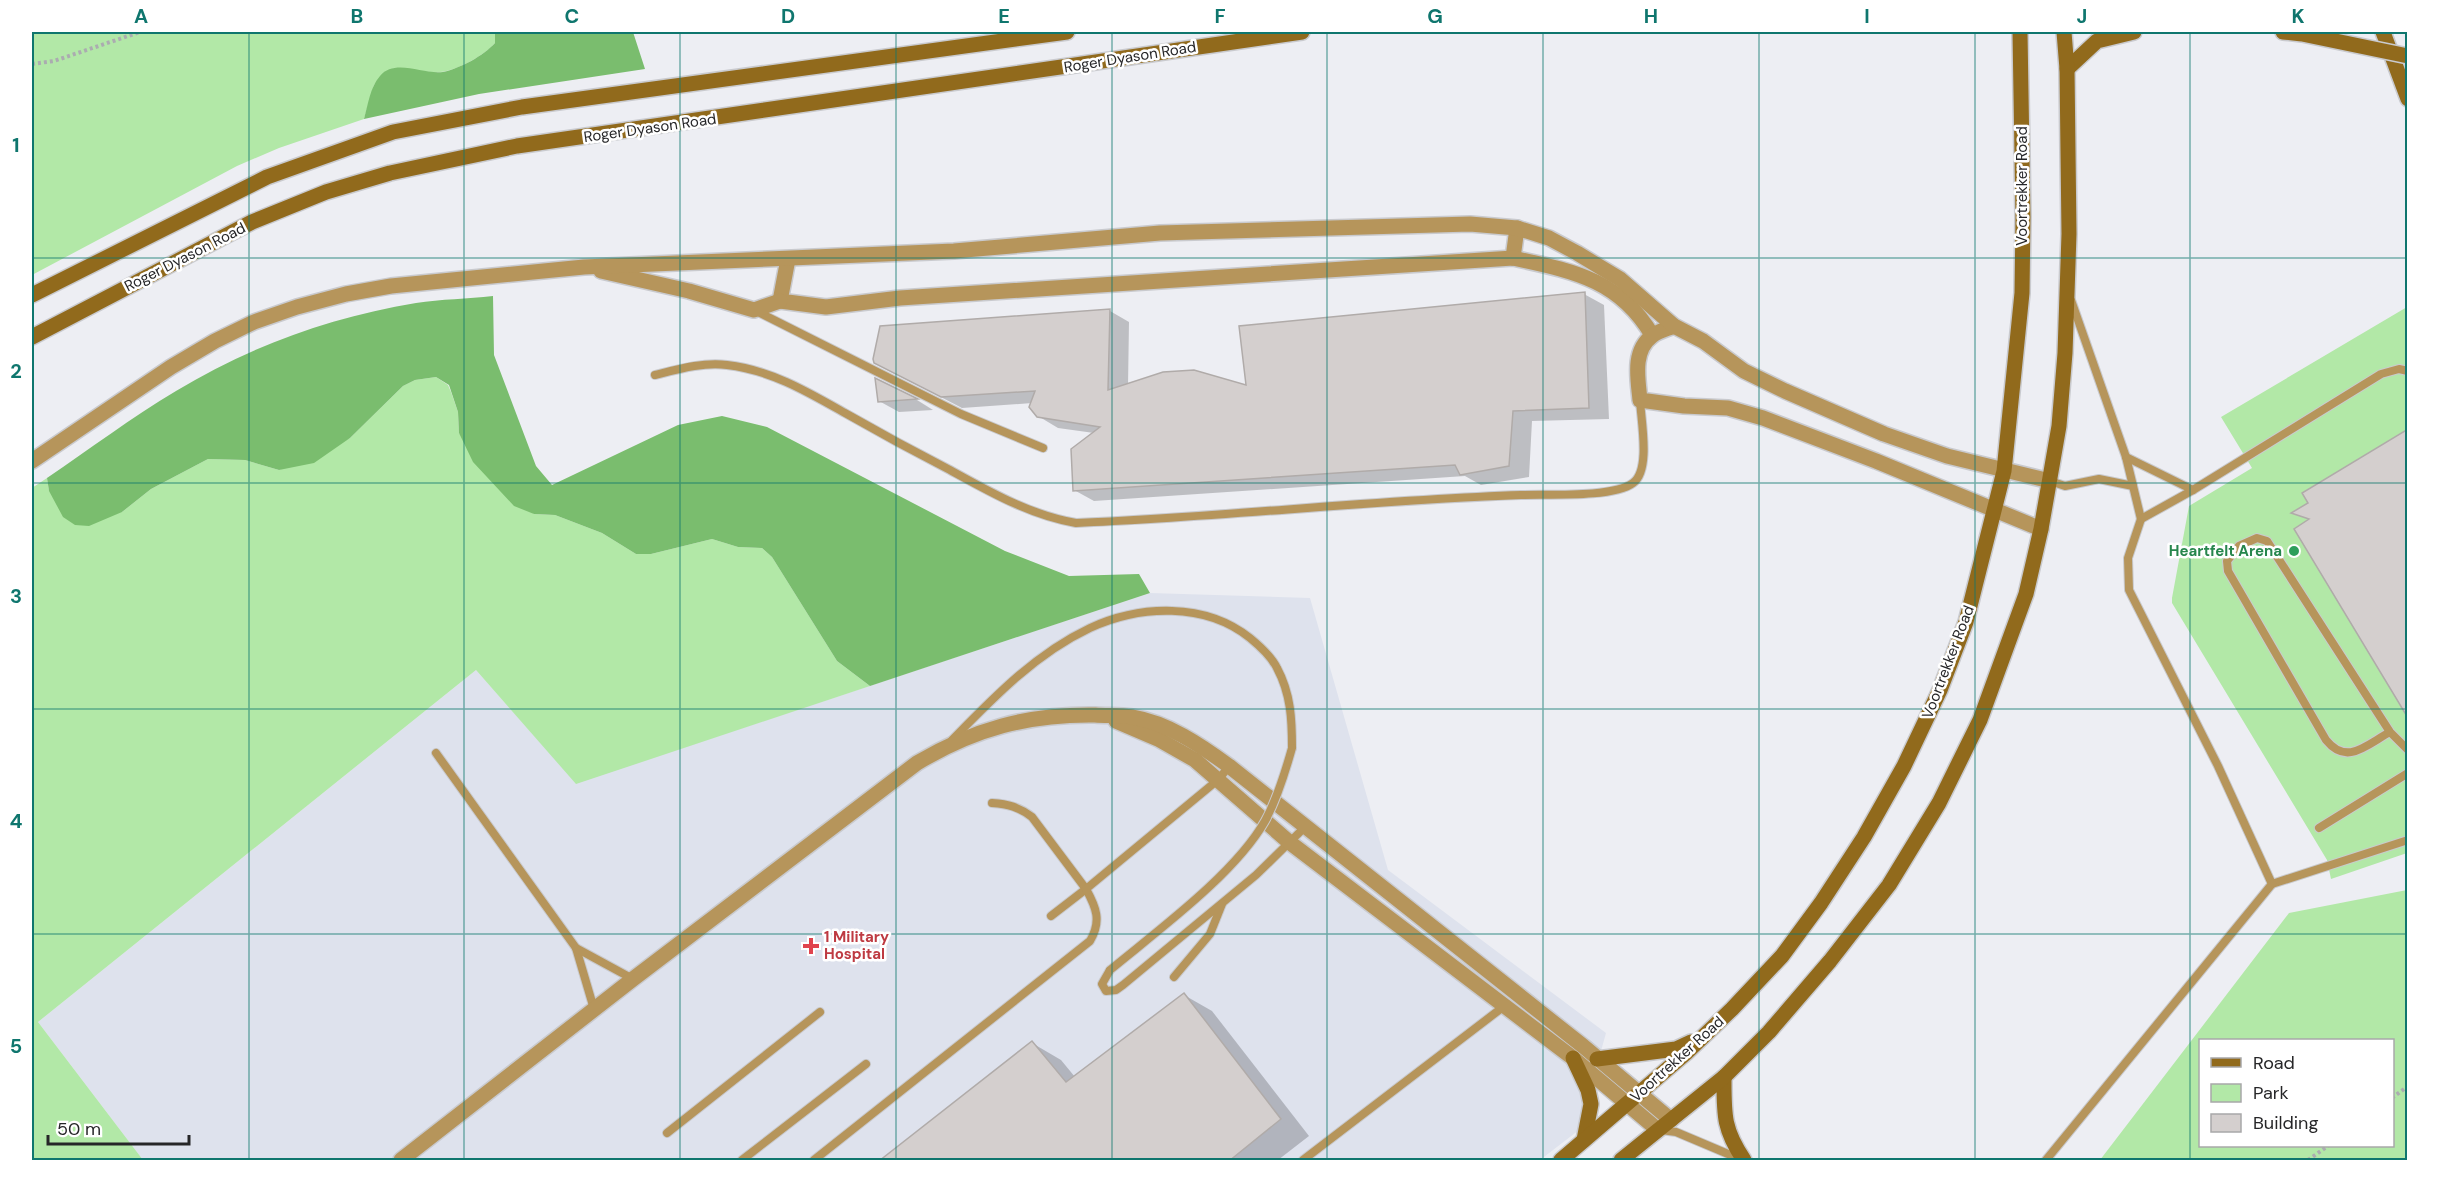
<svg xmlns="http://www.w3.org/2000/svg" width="2439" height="1192" font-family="'DM Sans',sans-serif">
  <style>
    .built { fill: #dee2ed }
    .green { fill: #b2e8a7; fill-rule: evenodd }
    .forest { fill: #7abd6e }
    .shadow { fill: #0003 }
    .building { fill: #d4cfce; stroke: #b0aba9; stroke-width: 1.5 }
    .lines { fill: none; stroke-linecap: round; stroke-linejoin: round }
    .lane-casing { stroke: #c9cace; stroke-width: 10 }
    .street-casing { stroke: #c9cace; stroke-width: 18 }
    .secondary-casing { stroke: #c9cace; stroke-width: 18 }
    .path { stroke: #abacb0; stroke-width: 4; stroke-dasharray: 3 3; stroke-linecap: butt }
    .lane { stroke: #b6955b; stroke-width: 8 }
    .street { stroke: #b6955b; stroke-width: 15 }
    .secondary { stroke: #916a1c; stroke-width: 15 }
    .lane-bridge-casing { stroke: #c9cace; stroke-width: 10; stroke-linecap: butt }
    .secondary-bridge-casing { stroke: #c9cace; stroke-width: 18; stroke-linecap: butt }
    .lane-bridge { stroke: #b6955b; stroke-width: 8 }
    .secondary-bridge { stroke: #916a1c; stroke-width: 15 }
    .grid { fill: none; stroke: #0f766e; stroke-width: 1.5; stroke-opacity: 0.55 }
    .leisure-dot { fill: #2e9e5b; stroke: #fff; stroke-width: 2 }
    .health-dot { fill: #e0444e; stroke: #fff; stroke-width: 2 }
    .labels { text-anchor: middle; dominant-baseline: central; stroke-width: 5; stroke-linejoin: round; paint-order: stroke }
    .street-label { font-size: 15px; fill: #262628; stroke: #fff }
    .leisure-label { font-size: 15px; font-weight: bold; fill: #27864d; stroke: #fff; text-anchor: end }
    .health-label { font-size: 15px; font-weight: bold; fill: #be3a42; stroke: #fff; text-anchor: start }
    .neatline { fill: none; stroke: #0f766e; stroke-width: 2 }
    .grid-label { font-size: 20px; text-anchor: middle; font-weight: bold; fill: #0f766e }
  </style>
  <rect width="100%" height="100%" fill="#edeef3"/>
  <polygon class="built" points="1150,593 1310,598 1388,870 1606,1033 1579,1130 1540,1160 143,1160 38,1022 476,670 576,783"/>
  <g class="green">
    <path d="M32,32H495V43C485,55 456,71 440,72C425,73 408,68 392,69L374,85L364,119L279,148L237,166L32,275Z"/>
    <polygon points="2407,307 2407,853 2331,879 2327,860 2172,603 2172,598 2189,506 2252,468 2221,417"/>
    <polygon points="436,377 448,385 451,392 458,412 459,433 534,514 555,515 602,533 636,554 651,554 712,539 738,547 762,548 772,557 837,661 870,686 576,784 476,670 38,1022 143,1160 32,1160 32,488 47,478 49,491 122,512 151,489 208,459 245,460 279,470 350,438 403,386 415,380"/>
    <path d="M2407,890V1160H2100L2289,913ZM2200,1040H2392V1146H2200Z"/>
  </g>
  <g class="forest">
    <path d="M495,32H633L645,69L479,94L364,119C368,105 370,87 380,76C395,58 424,75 443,72C461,68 483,56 495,43Z"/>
    <path d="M493,296L494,355L536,466L552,485L678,425L722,416L767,427L1005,551L1069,576L1139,574L1150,593L870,686L837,661L772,557L762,548L738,547L712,539L651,554H636L602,533L555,515L534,514L514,506L473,462L459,433L458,412L449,385L436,377L415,380L403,386L350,438L314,463L279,470L245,460L208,459L151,489L122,512L89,526L75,525L63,517L49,491L47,478C90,449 132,417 176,391C250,346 331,317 416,303C441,299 468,299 493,296Z"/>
  </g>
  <g class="shadow">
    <polygon points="1584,294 1604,305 1609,419 1532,421 1529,477 1481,485 1465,476 1094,501 1074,490 1094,433 1058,428 1038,416 1032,403 962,408 875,363 1110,311 1129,322 1128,386 1248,387"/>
    <polygon points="877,380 917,400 933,410 899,412 879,401"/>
    <polygon points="1184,995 1212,1011 1309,1136 1278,1160 882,1160 1032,1043 1061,1060 1075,1077"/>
  </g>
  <g class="building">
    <polygon points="1585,292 1589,408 1513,411 1509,466 1460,475 1455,465 1073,491 1071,449 1100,427 1037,417 1029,407 1035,391 941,397 874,363 873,359 880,326 1110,309 1108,390 1163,372 1194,370 1246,385 1239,326"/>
    <polygon points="875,378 918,399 878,402"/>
    <polygon points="2408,429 2408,718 2294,529 2309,519 2291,513 2308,503 2302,493"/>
    <polygon points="1184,993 1281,1119 1229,1161 879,1161 1032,1041 1066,1082"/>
  </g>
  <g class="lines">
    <g class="lane-casing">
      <g id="lane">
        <polyline points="2071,300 2126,457 2141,519 2128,558 2129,590 2218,766 2272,884 2408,840"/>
        <polyline points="756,311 961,414 1043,448"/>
        <path d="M655,375C679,369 703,362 727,365C771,370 808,392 845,413C880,433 915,452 950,470C990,492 1030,515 1076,523C1224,517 1372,500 1521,495C1546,494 1613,498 1633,483C1651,470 1641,421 1640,400"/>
        <polyline points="2126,457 2193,490"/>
        <polyline points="2050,481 2065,486 2099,479 2133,486"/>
        <polyline points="2141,519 2193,490 2381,374 2399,369 2408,371"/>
        <path d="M2390,732C2366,745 2347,766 2326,740L2228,571L2227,561L2239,546L2257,538L2267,541L2390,732L2408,750"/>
        <path d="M952,740C993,698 1035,654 1090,628C1140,605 1205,602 1250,638C1261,647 1271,656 1277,668C1291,694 1292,720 1292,748"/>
        <polyline points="436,753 576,948 594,1009"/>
        <path d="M992,803C1008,804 1019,807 1032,817L1086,889L1051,916"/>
        <polyline points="2319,828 2408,773"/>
        <polyline points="576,948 633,979"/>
        <polyline points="1110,970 1102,984 1106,991 1116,990 1123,985 1256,875 1305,827"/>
        <polyline points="1174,977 1210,934 1222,904"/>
        <polyline points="1661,1130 1676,1132 1740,1159"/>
        <polyline points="667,1133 820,1012"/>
        <polyline points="742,1160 866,1064"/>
        <path d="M814,1160L1090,941C1102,921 1096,907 1086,889L1219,779L1229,766"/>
        <polyline points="1303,1160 1507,1004"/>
        <polyline points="2046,1160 2272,884"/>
      </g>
    </g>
    <g class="street-casing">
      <g id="street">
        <polyline points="1513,258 1517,228"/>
        <path d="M788,259L780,301L826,307L900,298L1513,258C1572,271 1619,279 1652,335"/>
        <polyline points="601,271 689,291 754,310 780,301"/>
        <path d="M1674,326C1667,329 1658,331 1652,336C1632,351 1638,379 1640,400L1684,406L1728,408L1763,418L1876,461L2041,529"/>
        <polyline points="32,461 171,367 215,341 254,322 297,307 346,294 391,286 584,267 954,251 1160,233 1470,224 1517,228 1549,238 1577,253 1620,279 1674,326 1703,341 1744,371 1785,391 1884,434 1947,456 2050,481"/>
        <polyline points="1116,721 1158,739 1195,760 1289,842 1573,1058 1658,1130"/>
        <path d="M401,1160L633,979L917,763C974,729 1028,714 1095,715C1107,716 1120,715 1132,717C1168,723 1200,745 1229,766L1583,1046L1671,1120"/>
      </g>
    </g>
    <g class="secondary-casing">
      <g id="secondary">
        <polyline points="2283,32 2302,34"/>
        <polyline points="2383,32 2408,99"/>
        <polyline points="2067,69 2097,41 2134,32"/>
        <polyline points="32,295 267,177 393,132 522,107 1067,32"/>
        <polyline points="32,337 252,222 326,192 390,173 517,146 1302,32"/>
        <polyline points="1573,1058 1588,1090 1591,1104 1584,1140"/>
        <polyline points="1597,1059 1676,1049 1691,1042"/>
        <path d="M1724,1077C1724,1114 1723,1129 1744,1160"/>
        <polyline points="1561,1160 1686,1053 1732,1009 1782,956 1821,903 1864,837 1904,766 1940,690 1966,622 2004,471 2022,293 2023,217 2020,32"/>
        <polyline points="1621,1160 1724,1077 1769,1032 1830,961 1889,885 1939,803 1980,720 2026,594 2041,529 2059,426 2065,353 2069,234 2067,69 2064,32"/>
      </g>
    </g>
    <g class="path">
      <polyline points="32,64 54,61 140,32"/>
      <polyline points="2392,1098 2408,1086"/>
      <polyline points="2308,1160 2328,1146"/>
    </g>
    <use href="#lane" class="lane"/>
    <use href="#street" class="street"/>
    <use href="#secondary" class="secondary"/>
    <g class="lane-bridge-casing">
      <path id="lane-bridge" d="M1110,970C1157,931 1235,874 1265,821C1277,799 1285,773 1292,748"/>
    </g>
    <g class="secondary-bridge-casing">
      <polyline id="secondary-bridge" points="2302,34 2408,56"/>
    </g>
    <use href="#lane-bridge" class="lane-bridge"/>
    <use href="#secondary-bridge" class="secondary-bridge"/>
  </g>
  <path class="grid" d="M249,32V1160M464,32V1160M680,32V1160M896,32V1160M1112,32V1160M1327,32V1160M1543,32V1160M1759,32V1160M1975,32V1160M2190,32V1160M32,258H2408M32,483H2408M32,709H2408M32,934H2408"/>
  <circle class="leisure-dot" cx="2294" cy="551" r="6"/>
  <path class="health-dot" d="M808 937h6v6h6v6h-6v6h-6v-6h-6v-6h6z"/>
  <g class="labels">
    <g class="street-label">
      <text transform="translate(1130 57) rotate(-9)">Roger Dyason Road</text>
      <text transform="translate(650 128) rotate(-8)">Roger Dyason Road</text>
      <text transform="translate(2022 186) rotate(-90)">Voortrekker Road</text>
      <text transform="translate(185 257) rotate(-27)">Roger Dyason Road</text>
      <text transform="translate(1948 662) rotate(-69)">Voortrekker Road</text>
      <text transform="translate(1677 1059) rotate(-42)">Voortrekker Road</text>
    </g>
    <g class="leisure-label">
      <text x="2282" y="551">Heartfelt Arena</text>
    </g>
    <g class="health-label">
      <text x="824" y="937">1 Military<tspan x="824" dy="17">Hospital</tspan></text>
    </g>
  </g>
  <rect width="2439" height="1192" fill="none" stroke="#ffffff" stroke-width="66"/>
  <rect x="2199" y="1039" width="195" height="108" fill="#ffffff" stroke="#a8a8a9" stroke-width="1.5"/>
  <rect x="2211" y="1058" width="30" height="9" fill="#916a1c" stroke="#a8a8a9" stroke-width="1.5"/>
  <text x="2253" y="1069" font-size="18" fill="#262628">Road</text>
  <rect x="2211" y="1084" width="30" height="18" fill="#b2e8a7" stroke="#a8a8a9" stroke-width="1.5"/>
  <text x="2253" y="1099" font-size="18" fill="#262628">Park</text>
  <rect x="2211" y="1114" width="30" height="18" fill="#d4cfce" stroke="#a8a8a9" stroke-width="1.5"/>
  <text x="2253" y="1129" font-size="18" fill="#262628">Building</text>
  <path d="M48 1135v9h141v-9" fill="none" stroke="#262628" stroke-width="3"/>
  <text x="57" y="1135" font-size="18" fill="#262628" stroke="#ffffff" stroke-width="4.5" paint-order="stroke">50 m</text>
  <rect x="33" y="33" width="2373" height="1126" class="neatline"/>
  <g class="grid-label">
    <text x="141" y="23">A</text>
    <text x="357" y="23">B</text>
    <text x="572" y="23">C</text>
    <text x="788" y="23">D</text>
    <text x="1004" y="23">E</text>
    <text x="1220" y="23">F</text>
    <text x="1435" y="23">G</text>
    <text x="1651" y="23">H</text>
    <text x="1867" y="23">I</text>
    <text x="2082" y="23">J</text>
    <text x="2298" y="23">K</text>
    <text x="16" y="152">1</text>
    <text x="16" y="378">2</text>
    <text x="16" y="603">3</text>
    <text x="16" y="828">4</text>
    <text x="16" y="1053">5</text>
  </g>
</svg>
